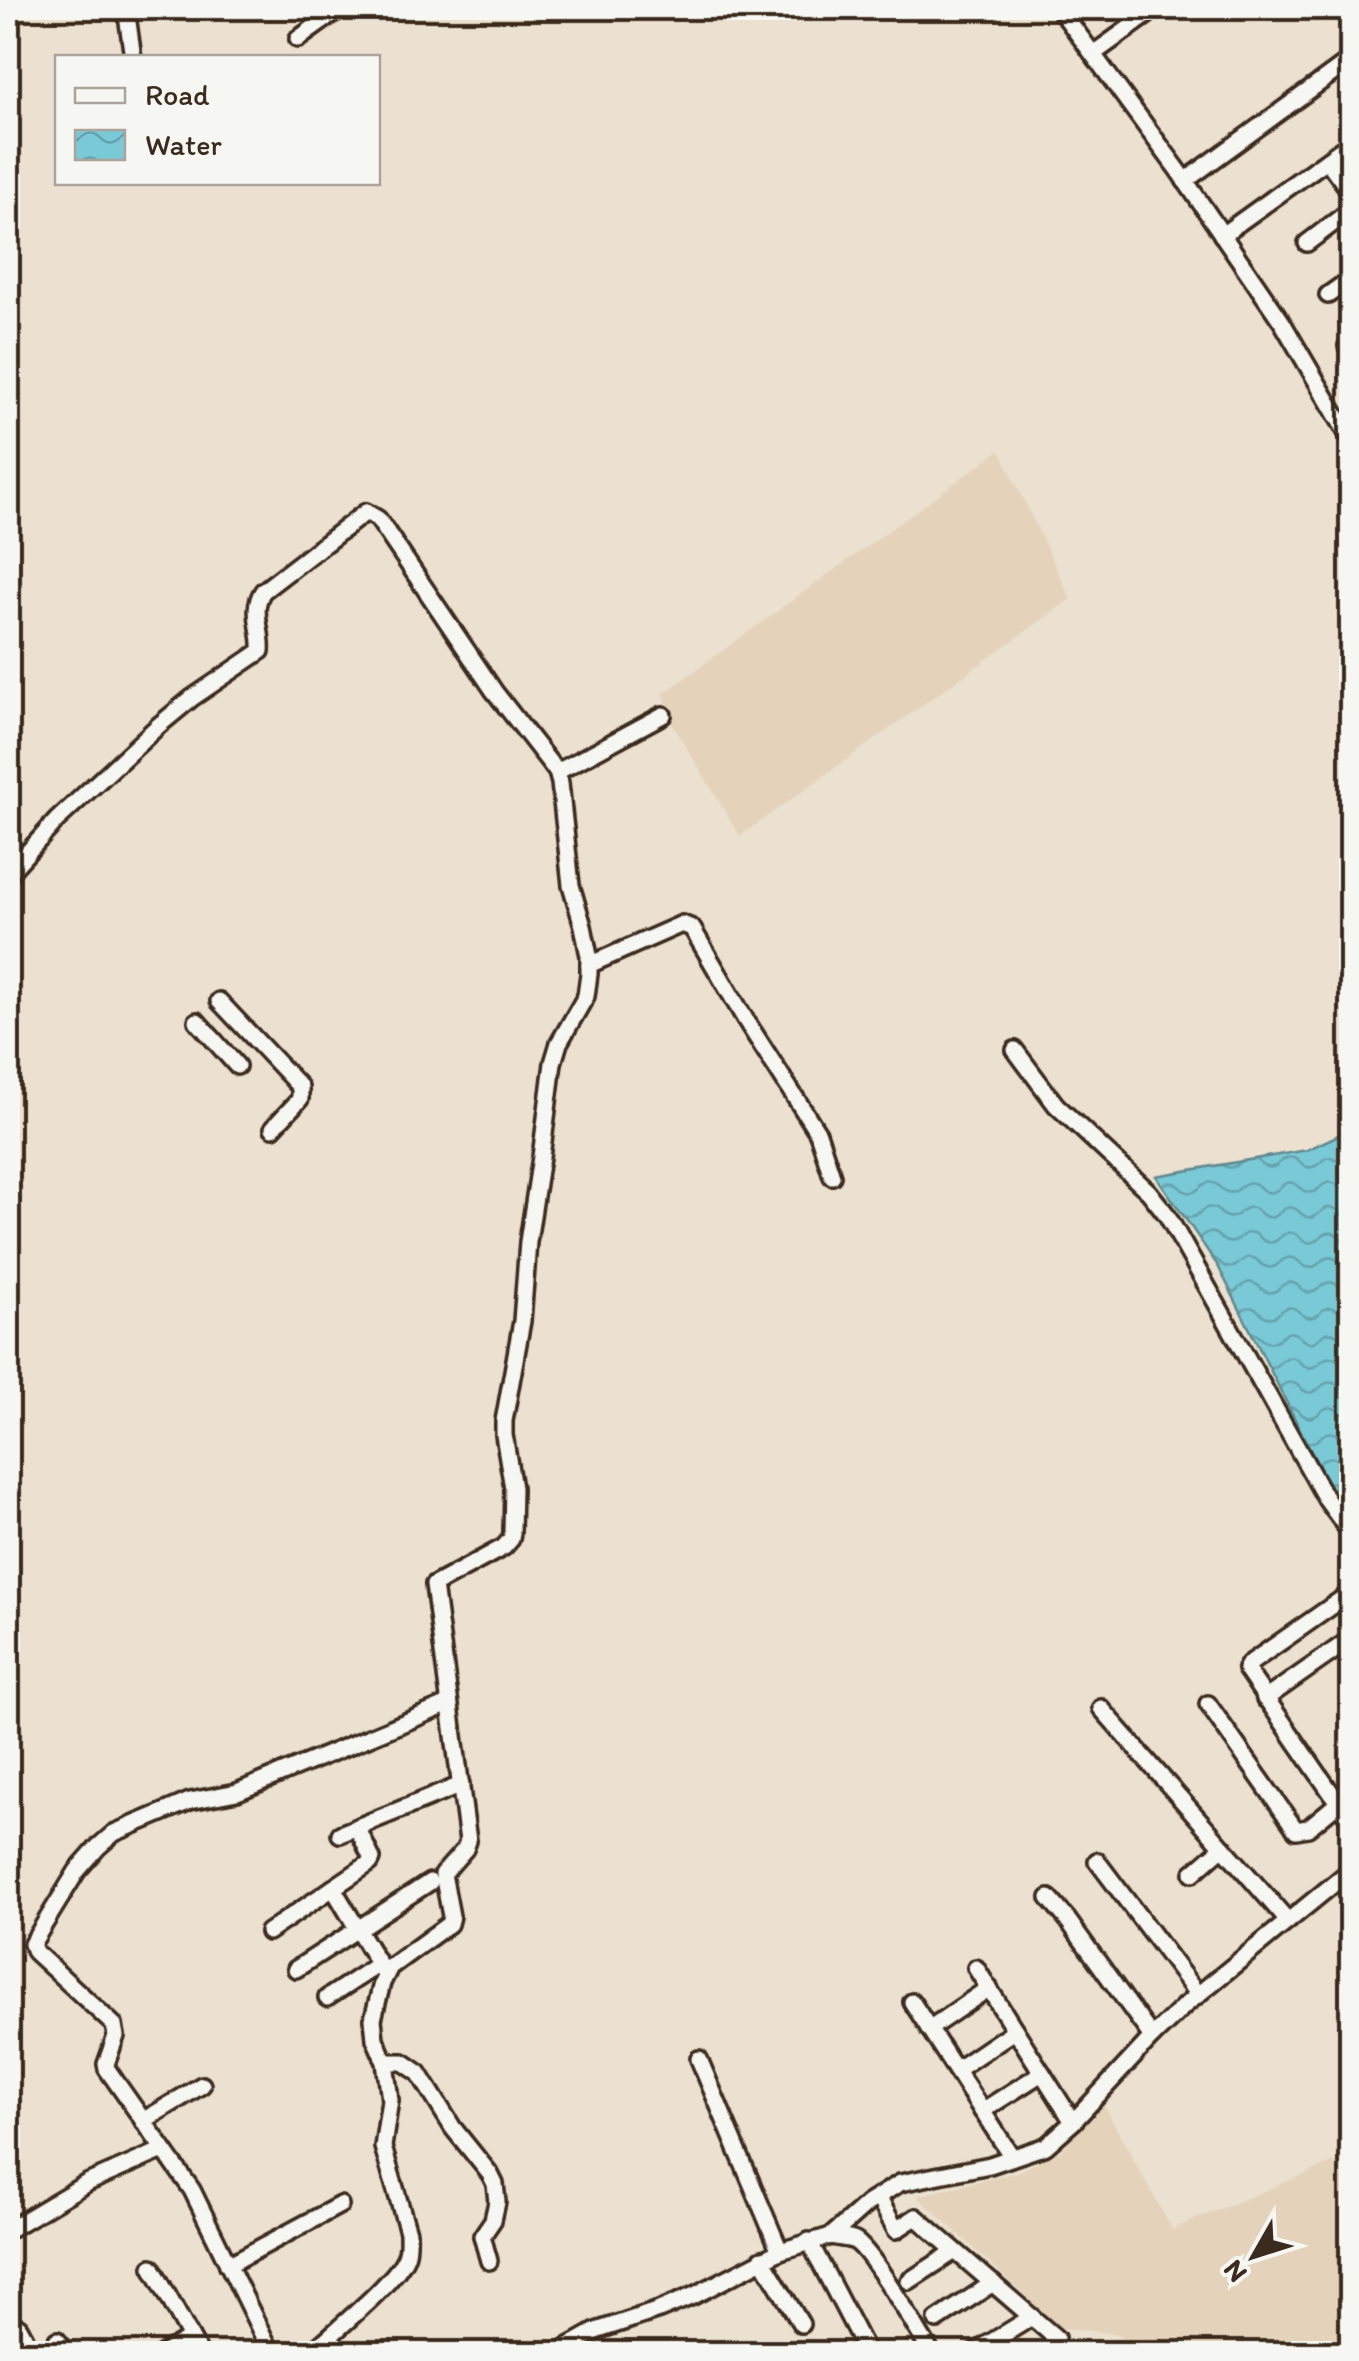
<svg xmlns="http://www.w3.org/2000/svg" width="1359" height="2361" font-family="Itim,sans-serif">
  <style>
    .built { fill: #e4d3ba }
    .water { fill: url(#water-waves); stroke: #61898d; stroke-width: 2.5 }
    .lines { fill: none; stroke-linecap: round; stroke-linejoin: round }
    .minor-casing { stroke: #3b2a1e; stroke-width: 22 }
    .minor { stroke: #f6f6f2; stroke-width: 15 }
  </style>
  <defs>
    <pattern id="water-waves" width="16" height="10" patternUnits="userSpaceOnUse" patternTransform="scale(2.5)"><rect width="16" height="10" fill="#7ac9d7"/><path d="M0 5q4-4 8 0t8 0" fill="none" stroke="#65a3ae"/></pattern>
  </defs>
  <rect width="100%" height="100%" fill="#ece1d1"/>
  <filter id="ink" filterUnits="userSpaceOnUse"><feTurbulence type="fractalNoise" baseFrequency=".01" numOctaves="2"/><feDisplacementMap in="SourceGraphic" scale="20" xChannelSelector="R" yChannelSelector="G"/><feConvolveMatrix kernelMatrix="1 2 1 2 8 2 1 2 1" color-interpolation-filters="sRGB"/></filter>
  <g filter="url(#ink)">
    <g class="built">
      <polygon points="1000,450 1071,599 740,836 671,722 664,693"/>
      <polygon points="1102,2102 1172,2229 1334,2162 1351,2191 1351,2353 1139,2353 1118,2334 1060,2328 917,2196 1017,2172 1062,2150"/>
    </g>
    <polygon class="water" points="1351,1129 1351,1468 1331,1491 1218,1266 1156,1176 1307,1150"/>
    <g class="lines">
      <g class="minor-casing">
        <g id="minor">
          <polyline points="126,8 133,58"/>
          <polyline points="1059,8 1178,170 1282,322 1352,442"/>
          <polyline points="298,39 341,8"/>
          <polyline points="1093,54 1157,8"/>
          <polyline points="1327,160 1352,194"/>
          <polyline points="1185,181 1352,59"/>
          <polyline points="1222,235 1352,142"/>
          <polyline points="1307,243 1352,209"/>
          <polyline points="1328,295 1352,278"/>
          <polyline points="1347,346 1352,342"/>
          <polyline points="557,772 663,715"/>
          <path d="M8,874L57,820L158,726L192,698L261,651C263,630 250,610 263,591L366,512L378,519L494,691L557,772L560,783L571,885L583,926L589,956V974L586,996L559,1043L553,1063L541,1157L528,1242L522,1321L504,1421V1435L513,1488L512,1533L511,1539L504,1547L434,1585L468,1841L465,1849L443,1874L451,1916L449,1924L390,1967L382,1983L373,2019L375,2039L385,2062L390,2100L383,2147L408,2232C408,2240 409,2249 406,2256C397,2281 332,2333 310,2354"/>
          <polyline points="589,965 682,924 692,928 745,1019 818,1133 832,1176"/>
          <polyline points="219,1001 300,1087 300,1099 273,1128"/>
          <polyline points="197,1021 237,1066"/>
          <polyline points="1015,1050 1056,1105 1149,1192 1167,1215 1326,1499 1352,1535"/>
          <polyline points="1352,1592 1249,1664 1246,1669 1352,1823"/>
          <polyline points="1265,1699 1352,1638"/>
          <polyline points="1208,1704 1296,1830 1308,1828 1337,1804"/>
          <polyline points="1101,1708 1288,1921"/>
          <polyline points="340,1834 461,1785"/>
          <polyline points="1097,1861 1198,1995"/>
          <polyline points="1193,1873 1223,1847"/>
          <polyline points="333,1888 385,1975"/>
          <polyline points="1049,1898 1067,1919 1152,2037"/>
          <polyline points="268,1932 370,1863 372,1859 357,1827"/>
          <polyline points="976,1968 1073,2122"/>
          <polyline points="296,1969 430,1882"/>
          <polyline points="327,1998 379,1964"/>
          <polyline points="912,2002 1012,2157"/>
          <polyline points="929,2029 989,1988"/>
          <polyline points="699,2059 780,2251"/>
          <polyline points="385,2062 403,2062 419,2073 453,2128 490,2174 495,2184 497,2202 493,2220 482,2236 489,2261"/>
          <polyline points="956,2070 1015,2030"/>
          <polyline points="982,2111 1042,2073"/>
          <polyline points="143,2121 202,2085"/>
          <polyline points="878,2197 896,2230 916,2217 1056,2338"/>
          <polyline points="8,2230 87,2183 163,2150"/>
          <path d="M831,2236C838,2238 849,2238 855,2241C873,2252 918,2332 932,2354"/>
          <polyline points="809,2241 868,2354"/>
          <polyline points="762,2259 801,2324"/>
          <polyline points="228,2265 340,2205"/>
          <polyline points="152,2267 200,2354"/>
          <polyline points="909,2281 955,2251"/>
          <polyline points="937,2320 993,2283"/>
          <polyline points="57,2340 68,2354"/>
          <polyline points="12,2354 12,2348 25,2338 19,2327"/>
          <polyline points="163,2354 191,2338"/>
          <polyline points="272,2354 192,2190 107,2069 106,2064 116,2036 114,2025 35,1952 32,1944 77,1871 98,1847 114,1833 190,1801 237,1792 449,1704"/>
          <polyline points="555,2354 596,2331 659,2310 695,2295 780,2251 831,2236 868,2203 900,2183 990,2165 1046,2146 1073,2122 1152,2037 1184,2006 1352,1869"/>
          <polyline points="972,2354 1032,2317"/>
          <polyline points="1110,2354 1115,2351"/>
        </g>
      </g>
      <use href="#minor" class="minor"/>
    </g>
  </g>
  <rect width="1359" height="2361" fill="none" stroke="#f6f6f2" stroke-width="40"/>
  <rect x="20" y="20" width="1319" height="2321" fill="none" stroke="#3b2a1e" stroke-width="4" filter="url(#ink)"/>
  <rect x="55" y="55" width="325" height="130" fill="#f6f6f2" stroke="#aba49d" stroke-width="2.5"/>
  <rect x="75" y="88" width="50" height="15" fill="#f6f6f2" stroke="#aba49d" stroke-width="2.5"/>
  <text x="145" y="105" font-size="30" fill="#3b2a1e">Road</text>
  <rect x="75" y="130" width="50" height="30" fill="url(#water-waves)" stroke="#aba49d" stroke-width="2.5"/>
  <text x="145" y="155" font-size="30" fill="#3b2a1e">Water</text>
  <g transform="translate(1254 2256) rotate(231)" stroke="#f6f6f2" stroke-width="8" paint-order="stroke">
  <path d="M0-8L18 38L0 25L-18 38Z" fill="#3b2a1e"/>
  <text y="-15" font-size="28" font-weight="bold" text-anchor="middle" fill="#3b2a1e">N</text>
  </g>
</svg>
